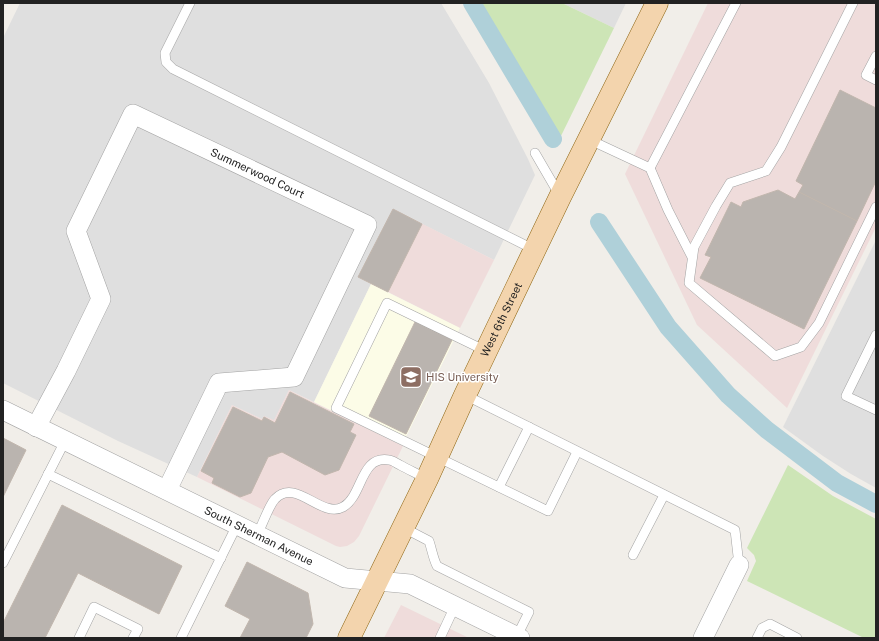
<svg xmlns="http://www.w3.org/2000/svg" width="879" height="641" font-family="'Public Sans',sans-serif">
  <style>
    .residential { fill: #dfdfdf }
    .commercial { fill: #efdcdb }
    .education { fill: #fcfce7 }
    .grass { fill: #cde5b6 }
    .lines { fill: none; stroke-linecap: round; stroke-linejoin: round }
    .canal { stroke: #afd0d9; stroke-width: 18 }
    .building { fill: #bab4af; stroke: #c1b6ad }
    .lane-casing { stroke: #a3a3a3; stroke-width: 10 }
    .street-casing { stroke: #a3a3a3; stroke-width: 20 }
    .primary-casing { stroke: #8e6511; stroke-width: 23 }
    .lane { stroke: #fff; stroke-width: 9 }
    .street { stroke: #fff; stroke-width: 19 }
    .primary { stroke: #f3d4ad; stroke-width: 22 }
    .labels { text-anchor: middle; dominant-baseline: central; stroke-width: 3; stroke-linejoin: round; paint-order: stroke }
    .street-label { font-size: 11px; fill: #222; stroke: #fff }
    .education-label { font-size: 11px; fill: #785e54; stroke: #fff; text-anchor: start }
  </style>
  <rect width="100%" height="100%" fill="#f1eee9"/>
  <g class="residential">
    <polygon points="20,3 441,3 489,83 528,159 535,175 494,260 422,224 358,277 371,284 314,402 289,390 274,421 262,419 232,405 197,477 118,441 3,383 3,38"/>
    <polygon points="562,3 626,3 614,28"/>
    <polygon points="876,240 876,488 851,474 823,456 783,427"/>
  </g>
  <g class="commercial">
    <polygon points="708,3 876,3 876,227 787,408 697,325 625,174"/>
    <polygon points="393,209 494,260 460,328 358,277"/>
    <polygon points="289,390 403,446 359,536 354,542 347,546 340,547 336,546 197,477 232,405 262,419 264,416 274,420"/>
    <polygon points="401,605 469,638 384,638"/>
  </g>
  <polygon class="education" points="371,284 460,328 402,445 314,402"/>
  <g class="grass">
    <polygon points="479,3 562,3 614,28 559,140"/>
    <polygon points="788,465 833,496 876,519 876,638 864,638 747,581 756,561 754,555 747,548"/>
  </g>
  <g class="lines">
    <g class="canal">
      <polyline points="472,3 553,139"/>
      <polyline points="599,222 668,327 728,395 767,430 837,483 876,504"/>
    </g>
  </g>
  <g class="building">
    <polygon points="840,90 876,108 876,181 857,221 799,192 803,185 796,181"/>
    <polygon points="778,190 795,199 799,192 857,221 804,329 700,278 711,257 705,255 731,202 741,207 743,202"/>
    <polygon points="393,209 422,224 388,292 358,277"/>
    <polygon points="415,322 452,340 406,434 369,416"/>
    <polygon points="290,392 354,424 350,432 356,435 339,470 325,475 282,452 268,457 251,493 240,497 212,483 214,478 201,471 233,407 262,421 264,417 275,423"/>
    <polygon points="3,438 26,450 3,497"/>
    <polygon points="62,505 182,566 159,614 78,573 45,638 3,638 3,623"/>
    <polygon points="247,562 308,593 313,624 306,638 240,638 250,619 225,606"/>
  </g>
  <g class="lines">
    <g class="lane-casing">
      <g id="lane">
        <polyline points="190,3 165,53 166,62 173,69 535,250"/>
        <polyline points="853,3 781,147 766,171 730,183 716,206 694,247 689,283 775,356 801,347 819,323 876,207"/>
        <polyline points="876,56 866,75 876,80"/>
        <polyline points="590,140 650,168 668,210 692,257"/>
        <polyline points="535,153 560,196"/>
        <polyline points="650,168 736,3"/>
        <polyline points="876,335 846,396 876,410"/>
        <polyline points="486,351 387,303 336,408 548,511 577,452"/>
        <polyline points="465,395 735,530 739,565"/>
        <polyline points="48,474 221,558"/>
        <polyline points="499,487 529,427"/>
        <path d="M404,528L429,541C432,550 433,558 437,566L529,612L517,636"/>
        <path d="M257,535C262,526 269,505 275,499C296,477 321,519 343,507C363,496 360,455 389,460C392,460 396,463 400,465C409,470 418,474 427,479"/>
        <polyline points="633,555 664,495"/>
        <polyline points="3,563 65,441"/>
        <polyline points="79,638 94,607 138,629 133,638"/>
        <polyline points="181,638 237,525"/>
        <polyline points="440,638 455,606"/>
        <polyline points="757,638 762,628 770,624 797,638"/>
      </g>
    </g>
    <g class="street-casing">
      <g id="street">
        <path id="s1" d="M3,410L345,578L410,584L520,638"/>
        <path id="s2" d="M36,427L66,371L101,299L76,231L133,114L367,225L294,377L219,383L167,490"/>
        <polyline points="703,638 739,565"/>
      </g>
    </g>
    <g class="primary-casing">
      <g id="primary">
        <path id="s3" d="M349,638L427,479L465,395L560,197L657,3"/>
      </g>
    </g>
    <use href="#lane" class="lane"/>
    <use href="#street" class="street"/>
    <use href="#primary" class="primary"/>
  </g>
  <defs>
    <g id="university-square" transform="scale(1.15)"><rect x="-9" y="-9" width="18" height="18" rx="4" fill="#8d6e63" stroke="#fff"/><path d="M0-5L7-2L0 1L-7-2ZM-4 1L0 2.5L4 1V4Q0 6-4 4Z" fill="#fff"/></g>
  </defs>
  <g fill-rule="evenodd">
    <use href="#university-square" x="411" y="377"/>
  </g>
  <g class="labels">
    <g class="street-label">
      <text stroke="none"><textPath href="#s2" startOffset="484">Summerwood Court</textPath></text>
      <text stroke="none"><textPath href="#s3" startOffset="353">West 6th Street</textPath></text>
      <text stroke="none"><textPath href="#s1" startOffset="285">South Sherman Avenue</textPath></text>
    </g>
    <g class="education-label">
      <text x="426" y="377">HIS University</text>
    </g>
  </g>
  <rect width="879" height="641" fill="none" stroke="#222222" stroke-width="8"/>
</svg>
